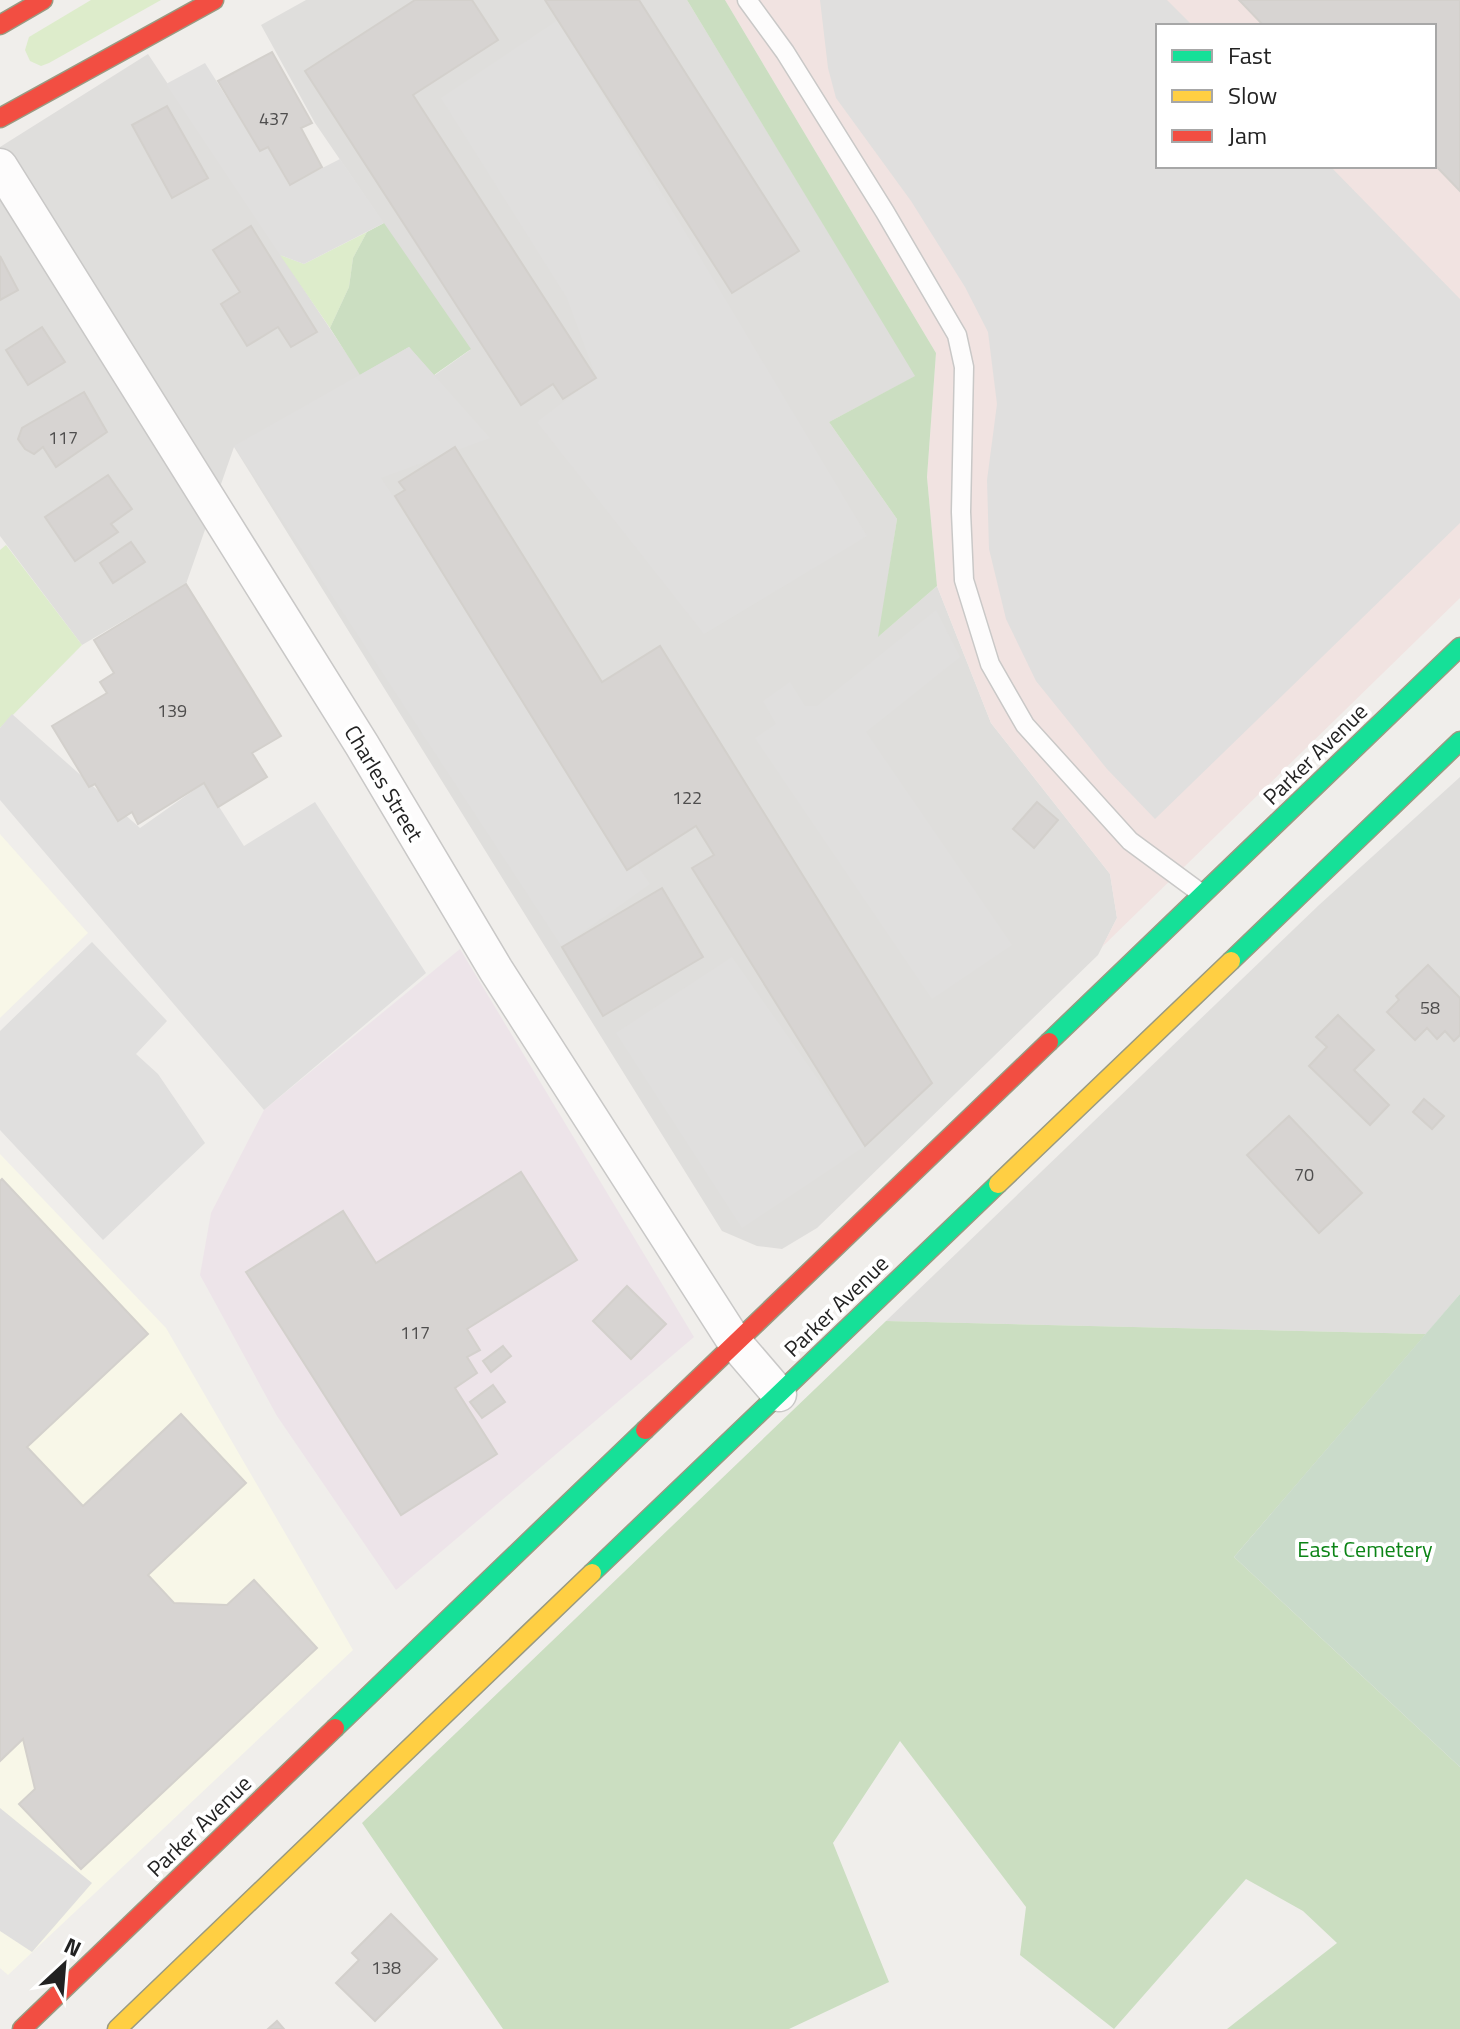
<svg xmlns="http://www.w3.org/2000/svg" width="1460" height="2029" font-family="'Titillium Web',sans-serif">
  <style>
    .residential { fill: #dfdedc }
    .commercial { fill: #f1e3e1; fill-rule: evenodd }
    .industrial { fill: #ede4e9 }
    .education { fill: #f8f7e8 }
    .grass { fill: #ddeccb }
    .forest { fill: #cbdec1 }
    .cemetery { fill: #cadbca }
    .parking { fill: #e0dfde }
    .building { fill: #d7d4d2; stroke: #d3d0cc; stroke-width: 2 }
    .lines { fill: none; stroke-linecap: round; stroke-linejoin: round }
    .lane-casing { stroke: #c9c8c7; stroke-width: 21 }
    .street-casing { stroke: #c9c8c7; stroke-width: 37 }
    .fast-casing { stroke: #999a82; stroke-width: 21 }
    .slow-casing { stroke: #999a82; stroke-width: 21 }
    .jam-casing { stroke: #999a82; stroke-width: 21 }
    .lane { stroke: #fdfcfc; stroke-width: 18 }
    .street { stroke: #fdfcfc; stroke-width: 34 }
    .fast { stroke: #16e098; stroke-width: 18 }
    .slow { stroke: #ffcf43; stroke-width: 18 }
    .jam { stroke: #f24e42; stroke-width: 18 }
    .labels { text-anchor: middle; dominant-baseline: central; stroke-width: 8; stroke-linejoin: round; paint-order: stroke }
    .number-label { font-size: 18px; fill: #4f4e4e }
    .street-label { font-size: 22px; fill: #222; stroke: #fff }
    .park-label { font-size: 22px; fill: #0c8416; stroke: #fff }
  </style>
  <rect width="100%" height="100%" fill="#f0eeeb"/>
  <g class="residential">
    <polygon points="306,0 687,0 916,376 829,422 897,519 879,636 937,586 991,723 1110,874 1117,918 1098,955 817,1228 782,1249 757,1246 722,1231 234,447 186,584 82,645 0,536 0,147 148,54 360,374 409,347 435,375 470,350 315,123 261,25"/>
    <polygon points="1460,777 1460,1294 1426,1334 886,1321 1319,905"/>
  </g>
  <path class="commercial" d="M725,0H1460V598L1102,947L1117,918L1110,874L991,723L937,586L927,477L936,353ZM1158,26H1434V166H1158Z"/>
  <polygon class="industrial" points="460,949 694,1337 396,1590 277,1416 200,1275 211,1213 264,1110"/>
  <g class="education">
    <polygon points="0,834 88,933 0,1018"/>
    <polygon points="0,1154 166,1328 353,1650 8,1975 0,1968"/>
  </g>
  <g class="grass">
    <polygon points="91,0 161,0 49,63 41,66 30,61 25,50 29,37"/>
    <polygon points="367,232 353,258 349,287 330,328 280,255 304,264"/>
    <polygon points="6,545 82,645 0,728 0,550"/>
  </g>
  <g class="forest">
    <polygon points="687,0 725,0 936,353 927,477 937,586 878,637 897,519 829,422 915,376"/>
    <polygon points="384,223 471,349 434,375 409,347 360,375 330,328 349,287 353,258 367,232"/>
    <polygon points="886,1321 1426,1334 1234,1557 1460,1767 1460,2029 1227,2029 1337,1943 1303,1911 1246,1879 1114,2029 1020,1955 1026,1907 900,1741 833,1843 889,1982 789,2029 503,2029 362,1823"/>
  </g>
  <polygon class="cemetery" points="1460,1294 1460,1767 1234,1557"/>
  <g class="parking">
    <polygon points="820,0 1167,0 1193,26 1158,26 1158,166 1330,166 1460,299 1460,523 1155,819 1107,769 1036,681 1006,619 989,549 987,480 997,404 988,332 965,287 911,201 836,98 828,68"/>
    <polygon points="558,20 867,536 704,634 537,422 596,377 567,298 441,98"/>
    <polygon points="205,63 260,150 268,147 289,185 340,159 384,223 304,264 280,255 166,84"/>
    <polygon points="409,347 490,438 381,478 650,884 562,947 234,446"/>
    <polygon points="936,610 960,657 866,732 1012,945 932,999 755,738 776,724 763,701 790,682 805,706 817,706"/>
    <polygon points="12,714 140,828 204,783 244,846 315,802 426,973 264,1110 0,800 0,728"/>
    <polygon points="92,942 167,1021 136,1054 158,1074 205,1143 103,1240 0,1130 0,1031"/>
    <polygon points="732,957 865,1146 742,1228 616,1033"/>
    <polygon points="0,1808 92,1883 32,1952 0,1931"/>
  </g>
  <g class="building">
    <polygon points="415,0 472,0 498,40 413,95 596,378 563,399 553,384 521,405 305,71"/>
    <polygon points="545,0 639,0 799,251 732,293"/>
    <polygon points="1239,0 1460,0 1460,191 1434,164 1434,26 1264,26"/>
    <polygon points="272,52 312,123 301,128 322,167 290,185 268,147 260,151 218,81"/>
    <polygon points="167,106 208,178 172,198 132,125"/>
    <polygon points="251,226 317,332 291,347 278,327 247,346 221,304 240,292 213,250"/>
    <polygon points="0,256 18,290 0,300"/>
    <polygon points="42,327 65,362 28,385 6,350"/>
    <polygon points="84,392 107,432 56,467 43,447 34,454 25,449 18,439 22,428"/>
    <polygon points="455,447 602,682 660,646 932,1083 865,1146 692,868 714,855 696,826 627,870 395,496 405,490 399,482"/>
    <polygon points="108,475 132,509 111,524 118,532 75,561 45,517"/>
    <polygon points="131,542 145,562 113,583 100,563"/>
    <polygon points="186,584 281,736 252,753 267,777 218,807 204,783 138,824 132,812 118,821 95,784 89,787 52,726 107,693 100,682 114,673 94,640"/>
    <polygon points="1037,802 1058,820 1034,848 1013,829"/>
    <polygon points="662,888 703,957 603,1016 562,947"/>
    <polygon points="1428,965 1460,998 1460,1035 1454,1041 1445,1031 1437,1039 1427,1028 1415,1040 1387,1012 1399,1000 1396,996"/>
    <polygon points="1338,1015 1374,1050 1354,1070 1389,1105 1370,1125 1309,1066 1327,1047 1316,1037"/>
    <polygon points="1424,1099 1444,1116 1432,1129 1413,1112"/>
    <polygon points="1289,1116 1362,1193 1319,1233 1247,1155"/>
    <polygon points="521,1172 577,1260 467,1329 480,1350 467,1357 477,1373 455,1388 497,1454 401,1515 246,1272 343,1211 376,1263"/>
    <polygon points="2,1179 148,1334 27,1447 83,1506 181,1414 246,1483 148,1575 174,1603 227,1605 254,1580 317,1648 81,1869 19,1804 35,1789 23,1739 0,1761 0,1181"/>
    <polygon points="627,1286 666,1324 631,1359 593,1321"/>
    <polygon points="503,1346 511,1356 491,1372 483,1361"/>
    <polygon points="493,1385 505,1402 482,1418 470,1402"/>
    <polygon points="391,1914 437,1959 375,2021 336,1983 359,1960 352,1953"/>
    <polygon points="277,2021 284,2029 268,2029"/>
  </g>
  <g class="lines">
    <g class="lane-casing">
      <polyline id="lane" points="747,0 785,52 885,212 957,335 964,367 961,512 964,580 990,664 1025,725 1130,841 1202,894"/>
    </g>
    <g class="street-casing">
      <polyline id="street" points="0,166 362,745 496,970 736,1344 779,1394"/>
    </g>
    <g class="fast-casing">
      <g id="fast">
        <polyline points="1231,961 1460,741"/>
        <polyline points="1049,1042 1460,647"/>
        <polyline points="592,1573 998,1184"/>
        <polyline points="335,1728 645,1430"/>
      </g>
    </g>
    <g class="slow-casing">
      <g id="slow">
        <polyline points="998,1184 1231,961"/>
        <polyline points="117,2029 592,1573"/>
      </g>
    </g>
    <g class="jam-casing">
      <g id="jam">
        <polyline points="0,25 43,0"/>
        <polyline points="0,118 214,0"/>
        <polyline points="645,1430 1049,1042"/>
        <polyline points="22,2029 335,1728"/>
      </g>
    </g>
    <use href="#lane" class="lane"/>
    <use href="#street" class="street"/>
    <use href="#fast" class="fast"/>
    <use href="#slow" class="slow"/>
    <use href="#jam" class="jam"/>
  </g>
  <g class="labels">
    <g class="number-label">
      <text x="274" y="118">437</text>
      <text x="63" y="437">117</text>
      <text x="172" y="710">139</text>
      <text x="687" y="797">122</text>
      <text x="1430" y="1007">58</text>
      <text x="1304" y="1174">70</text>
      <text x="415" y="1332">117</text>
      <text x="386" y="1967">138</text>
    </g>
    <g class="street-label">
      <text transform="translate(1315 754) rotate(-44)">Parker Avenue</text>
      <text transform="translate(384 783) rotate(59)">Charles Street</text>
      <text transform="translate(836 1306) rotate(-44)">Parker Avenue</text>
      <text transform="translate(199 1826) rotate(-44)">Parker Avenue</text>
    </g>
    <g class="park-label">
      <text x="1365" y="1549">East Cemetery</text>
    </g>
  </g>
  <rect x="1156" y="24" width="280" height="144" fill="#ffffff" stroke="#a7a7a7" stroke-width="2"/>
  <rect x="1172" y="50" width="40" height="12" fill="#16e098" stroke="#a7a7a7" stroke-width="2"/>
  <text x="1228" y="64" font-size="24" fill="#222222">Fast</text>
  <rect x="1172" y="90" width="40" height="12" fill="#ffcf43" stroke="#a7a7a7" stroke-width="2"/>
  <text x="1228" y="104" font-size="24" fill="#222222">Slow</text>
  <rect x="1172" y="130" width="40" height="12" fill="#f24e42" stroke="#a7a7a7" stroke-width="2"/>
  <text x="1228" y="144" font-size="24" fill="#222222">Jam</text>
  <g transform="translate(64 1965) rotate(26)" stroke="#ffffff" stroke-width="6" paint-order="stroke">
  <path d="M0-6L14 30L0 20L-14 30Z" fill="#222222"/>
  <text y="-12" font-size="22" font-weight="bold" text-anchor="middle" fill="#222222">N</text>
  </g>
</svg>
